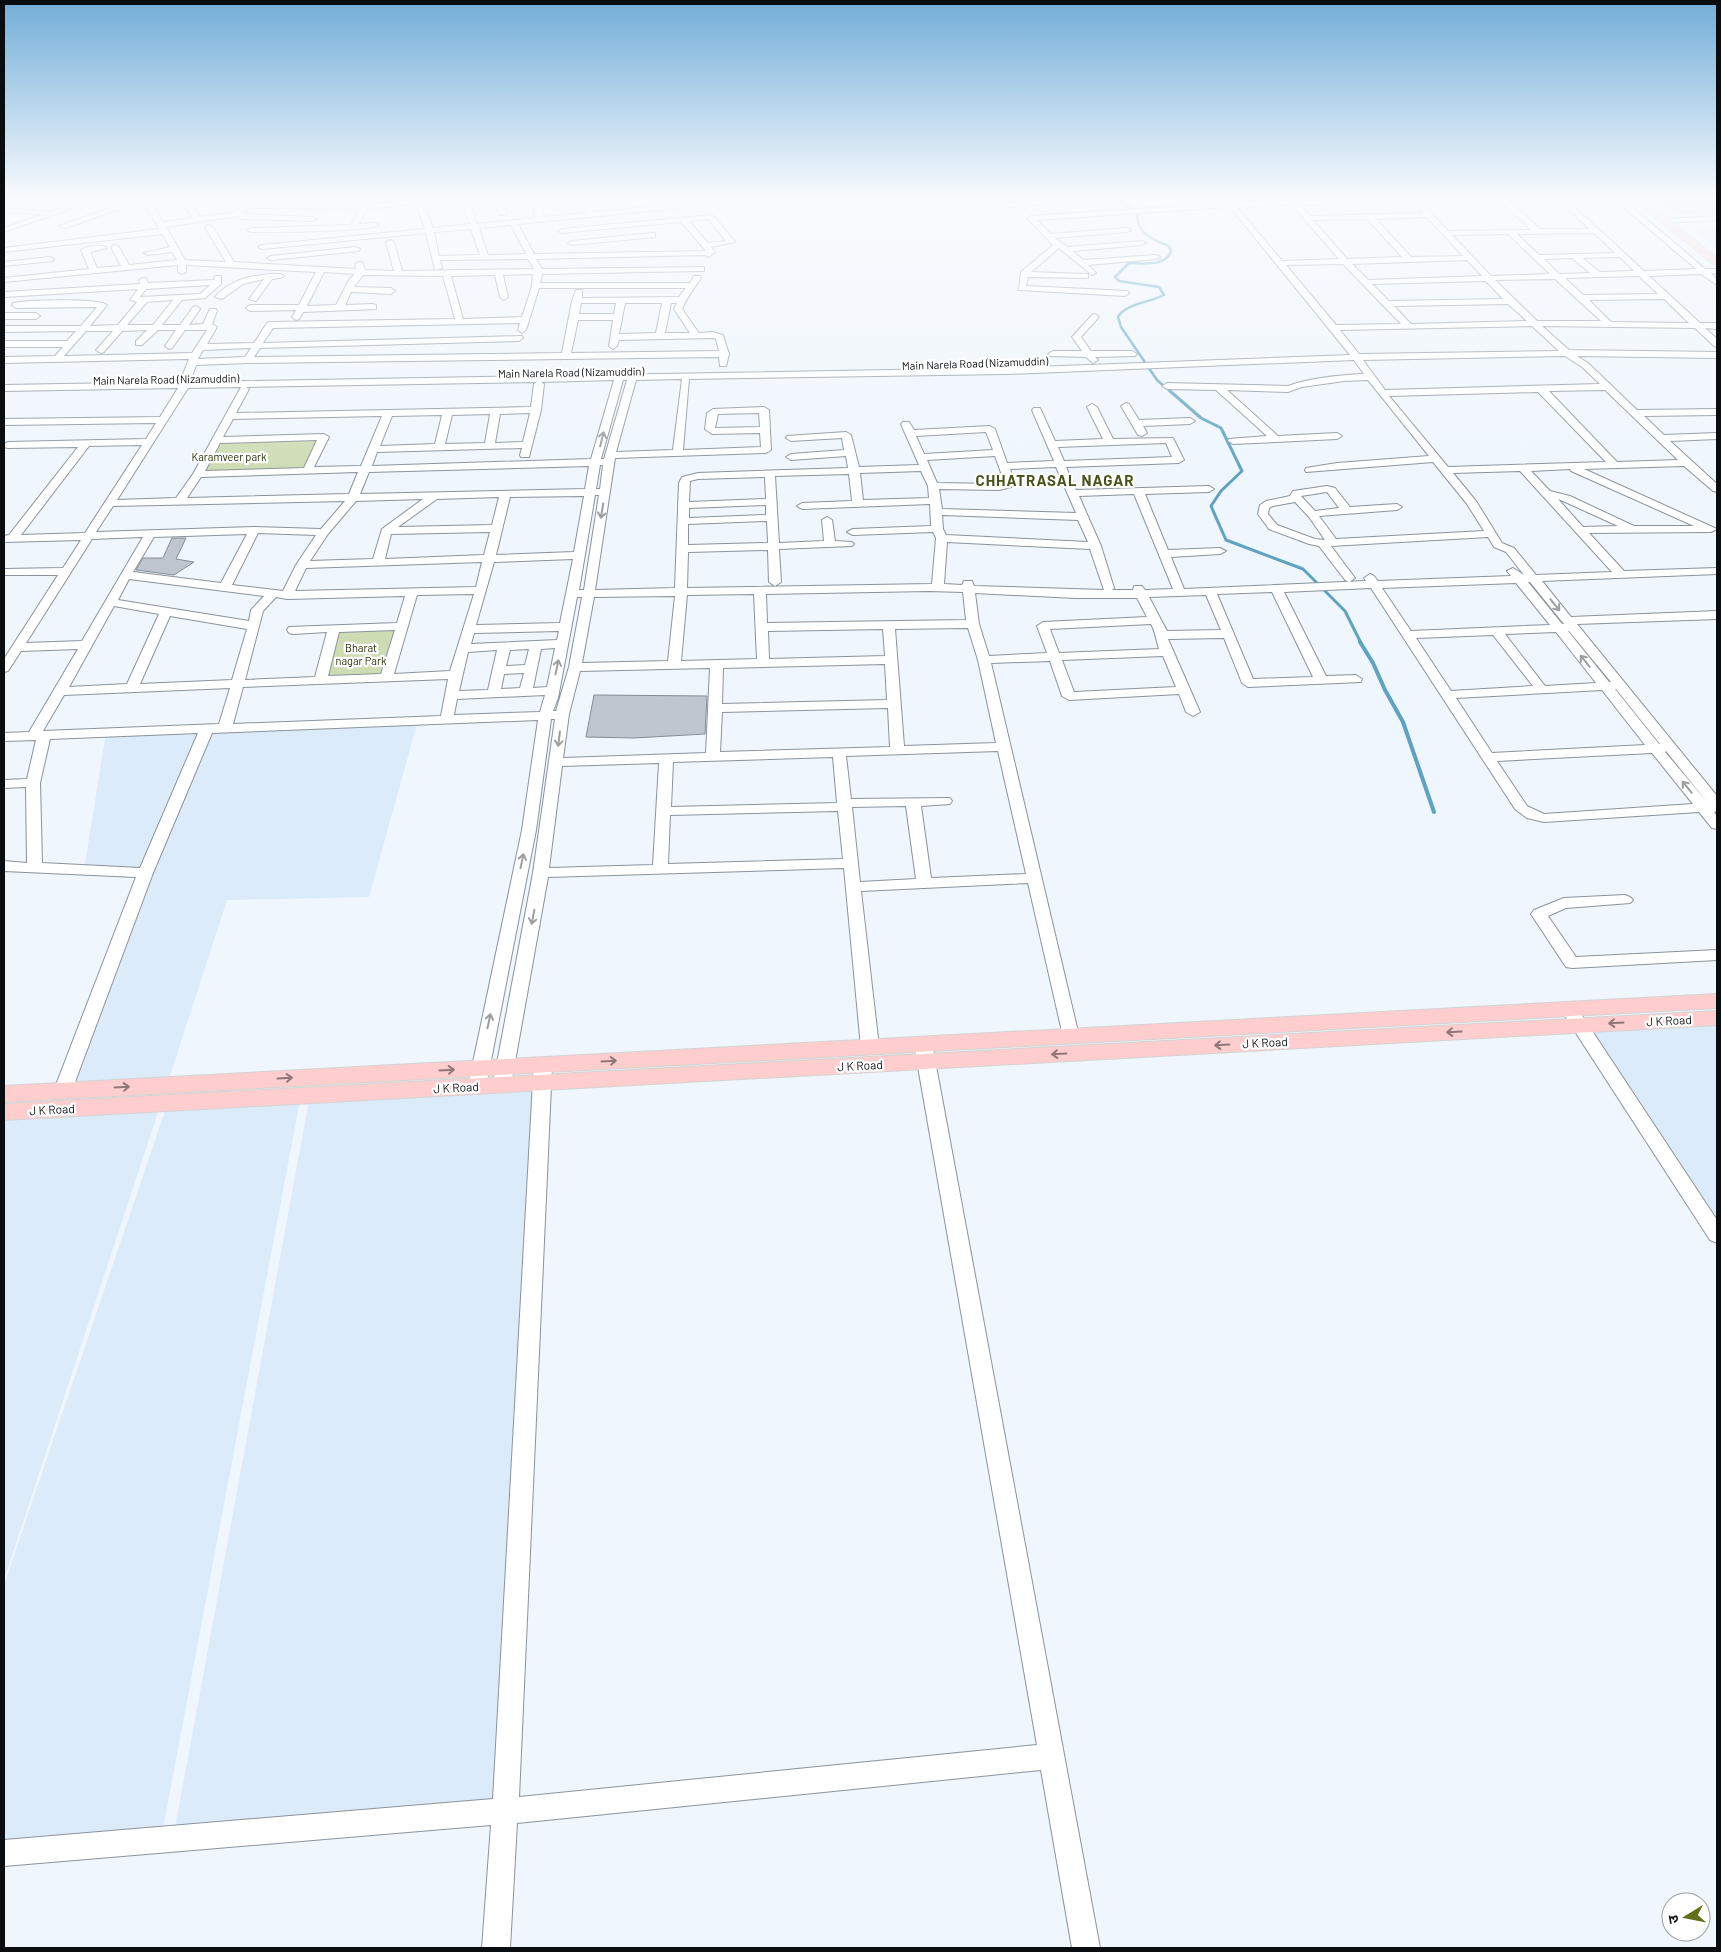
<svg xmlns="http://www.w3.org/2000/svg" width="1721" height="1952" font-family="Barlow,'Noto Sans Devanagari',sans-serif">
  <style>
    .built { fill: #dcebfa }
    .green { fill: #cedcb3 }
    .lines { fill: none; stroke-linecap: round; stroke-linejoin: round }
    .stream-far2 { stroke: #60a3c0; stroke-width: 2.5 }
    .stream-far1 { stroke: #60a3c0; stroke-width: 3 }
    .stream { stroke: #60a3c0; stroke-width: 4 }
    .building { fill: #bec7d0; stroke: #848d95 }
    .minor-casing { stroke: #8b939b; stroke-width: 2 }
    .major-casing { stroke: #d3d3d4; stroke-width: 2 }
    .minor { fill: #fff; fill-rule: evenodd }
    .major { fill: #fecece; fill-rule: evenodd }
    .oneway { stroke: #9d9e9f }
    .oneway2 { stroke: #907778 }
    .labels { text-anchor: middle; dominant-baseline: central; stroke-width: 4.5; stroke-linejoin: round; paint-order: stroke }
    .far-street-label { font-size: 11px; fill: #0a0d10; stroke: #fff }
    .far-park-label { font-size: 11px; fill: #253004; stroke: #fff }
    .street-label { font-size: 12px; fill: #0a0d10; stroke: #fff }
    .far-district-label { font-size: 15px; font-weight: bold; letter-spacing: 1px; fill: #4a531a; stroke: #fff }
  </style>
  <rect width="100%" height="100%" fill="#eff6fd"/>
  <g class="built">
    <polygon points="1717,227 1717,249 1690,228"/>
    <polygon points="418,720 369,897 227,900 167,1085 63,1090 145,873 84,870 106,733"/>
    <polygon points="1717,1018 1717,1241 1575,1026"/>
    <polygon points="542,1082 505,1811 173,1839 310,1095"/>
    <polygon points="301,1095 161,1839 4,1853 4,1585 165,1111"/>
    <polygon points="161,1103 4,1580 4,1112"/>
  </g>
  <g class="green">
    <polygon points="1656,199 1703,199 1717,210 1717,214 1676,214"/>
    <polygon points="319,439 305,469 202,473 218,441"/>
    <polygon points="397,629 383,676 325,678 338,631"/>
  </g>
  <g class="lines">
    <path class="stream-far2" d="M1115,199L1137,211C1136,233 1151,239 1169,246L1171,251C1166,267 1143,263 1129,263L1115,277L1119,281L1159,287L1164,295C1151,302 1125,304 1118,317L1121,327L1157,380L1171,392"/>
    <polyline class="stream-far1" points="1170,391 1201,418 1221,428 1242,471 1221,491 1211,506 1226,540 1303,569 1345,611 1361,643"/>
    <polyline class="stream" points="1360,642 1373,663 1385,690 1403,722 1434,812"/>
  </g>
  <g class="building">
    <polygon points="172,538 186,538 176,559 194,562 174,575 136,570 143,558 163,558"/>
    <polygon points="594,695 707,696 705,734 634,738 586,737"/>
  </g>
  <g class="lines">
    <g class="minor-casing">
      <g id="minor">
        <polygon points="87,199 98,199 4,232 4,228 43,214 4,212 4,208 50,212"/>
        <polygon points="136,199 148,199 66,228 59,226"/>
        <path d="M167,199H178L155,209L163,222L193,218L179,199H187L200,217L236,212L250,199H258L253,204L362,205L365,199H373L370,204L418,199H443L423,203L433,228L470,224L461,199H469L477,224L536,218L530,199H538L544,217L586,213L587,199H595L593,212L678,204L682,206L681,208L518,224L534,254L706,251L681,222L562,233L558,231L562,229L710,215H713L735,242L711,247L715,252L709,257L705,255L536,259L542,269L704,267V271H701L542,274L540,283H690L694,276H700L701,278C695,287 687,297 682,309L699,333L713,332L723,335L729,354L726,366H720L719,357L248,363L196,365L190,382L1007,368L1350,355L1230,207L1037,220L1051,234L1127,228L1131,230L1127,232L1055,238L1067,247L1142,241L1146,243L1142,245L1073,251L1083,260L1156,255L1160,257L1156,259L1088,265L1096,273L1092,275L1059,248L1031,272L1085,274H1088V278L1028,277L1026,286L1128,291L1129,293L1125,296L1019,290L1021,272L1053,245L1027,218L1031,216L1226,203L1223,199H1231L1234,202L1289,201L1287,199L1296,201L1442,199L1438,201L1421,202L1448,231L1531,230L1499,199H1507L1540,229H1589L1558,199H1566L1644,271L1696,269L1614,199H1623L1705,269H1717V273L1711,274L1717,279V285L1701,274L1649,276L1700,323H1717V329L1705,328L1717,339V347L1714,346L1695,328L1542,326L1569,350L1717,352V358L1577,356L1588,363L1637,410L1717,409V415L1644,416L1664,435L1717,433V439L1670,441L1717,484V492L1713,491L1684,466L1584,469L1717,529L1711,532L1589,533L1624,571L1717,568V574L1542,581L1571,617L1717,611V619L1577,624L1717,796V811L1714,812L1717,816V829L1712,828L1699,812L1544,822L1527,818L1515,809L1371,588L1284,592L1326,676L1356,675L1362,679L1361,682L1248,687L1242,683L1224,638L1168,639L1200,712L1193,716L1186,712L1179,694L1069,700L1062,696L1050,661L991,663L1079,1036L1077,1040L1071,1042L1065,1040L1063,1036L1028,883L861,891L879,1047L876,1051L870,1053L864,1051L861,1047L844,868L548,877L511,1084L508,1088L502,1090L496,1088L493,1084L533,873L555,719H551L536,830L486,1086L483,1090L477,1092L471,1090L468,1086L522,830L538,720L212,733L153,873L72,1090L69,1094L63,1096L57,1094L54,1090L136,877L4,871V861L27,863L26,787L4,788V780L27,779L36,740L4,741V733L29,732L78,649L21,651L8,671L4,672V659L58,575H4V569L63,568L81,540L4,542V536L9,535L78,447L8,448L4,447V444L8,442L146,439L156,423L4,425V419L160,417L178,388L4,391V385L180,382L189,359L4,363V357L55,356L63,347H4V341H67L76,331L4,332V326H81L97,307L16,308L12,305L13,303C27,300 98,298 107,305L90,326L118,325L137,302L130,300L138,289L4,297V292L140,284L139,280L143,278H146L148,283L214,280L215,276H221V284L205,298L182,300L162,325H180L193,307L196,306L200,309L189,325L203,324L210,309H216L217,311L212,324L217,327L207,344L254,343L267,323L270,322L455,319L443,276L363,275L354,287L391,288L395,291L391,294L351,292L345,305L373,304L376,305V309L303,312L299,319L296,320L292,317L296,310L250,311L246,308L250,305H299L316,272L186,265V272L182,274L178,272V265L4,282V278L89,269L81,250C87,246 101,244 107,248L90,252L97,268L121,266L111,247L115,245L119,247L129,265L177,260L172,252L148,255L144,253L170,247L162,234L4,252V248L159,229L147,208ZM1413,202L1423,213L1310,216L1300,205ZM416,204L425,229L262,245L258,247L262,249L426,233L435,270L442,268L440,260L528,259L534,269L402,271L394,242L390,240L386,242L394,271L365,270L362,262H359L355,264L356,269L234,262L213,227L209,225L205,227L226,262L185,260L166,227L237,216L242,219L312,221L316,219L312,217L243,214L248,208L360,209L351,225L251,228L247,230L251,232C271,232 368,232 379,225L375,223L359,224L367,209ZM1292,205L1339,259L1282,261L1237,207ZM1427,217L1463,256L1411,257L1376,219ZM708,219L726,241L708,243L689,221ZM1367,219L1402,257L1347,259L1313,220ZM511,225L526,254L488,255L479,228ZM471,229L480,255L439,256L434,232ZM1594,233L1615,253L1539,255L1517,234ZM1508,234L1550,274L1491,276L1452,235ZM1620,257L1634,271L1600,272L1582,258ZM1572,258L1590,273L1559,274L1544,259ZM1467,260L1482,276L1368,280L1352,264ZM1343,264L1401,324L1336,325L1286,265ZM324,272L355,274L349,280L336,305L307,306ZM533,274L532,286L522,317L463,319L451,276L495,275L500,297L504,300L508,297L503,275ZM1639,276L1658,294L1583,295L1565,278ZM1555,279L1601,321H1537L1495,280ZM1486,281L1503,299L1389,301L1372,284ZM210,285L200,294L140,297L146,289ZM539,288H686L679,297L582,298V290H576L572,301L562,353L254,357L260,348L519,341L523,338L522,336L263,343L273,328L520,323L518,330L522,333L526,330ZM1664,299L1689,323L1611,322L1589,300ZM173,300L153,325H127L147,302ZM581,303H616L614,314H579ZM625,303H662L656,333L619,334ZM671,303H677L674,309L690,333H665ZM1508,304L1527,321L1411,324L1394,306ZM578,320H613L609,346L613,349L617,346L619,340L713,338L716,339L719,351L571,353ZM1532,326L1559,351L1359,354L1340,330ZM147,330L136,341V345H142L158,330H176L165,346L169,349L172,348L185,330H207L192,353L64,356L86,331H113L96,350L101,353L104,352L122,331ZM251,348L245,357L198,359L203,350ZM1565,356L1582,367L1600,384L1385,390L1363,360ZM1354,360L1364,374C1339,375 1310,378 1288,386L1167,383L1162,386L1167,389L1216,390L1267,436L1229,439L1228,441L1233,444L1337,439L1342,436L1337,433L1278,436L1227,390L1288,392L1302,387L1344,381L1368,380L1429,456L1337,463L1306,468L1305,470L1306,472L1433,462L1467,504L1484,531L1336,539L1319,516L1397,510L1402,507L1397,504L1350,507L1335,488L1327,486L1293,491L1290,496L1266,501L1260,505L1258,514L1269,529L1309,544L1319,546L1345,580L1349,582L1355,578L1331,546L1488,537L1494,547L1506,552L1524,575L1513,568L1507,571L1511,576L1378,581L1374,576L1370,574L1364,578L1366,581L1184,589L1171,557L1220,554L1226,551L1220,548L1168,550L1145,494L1209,492L1214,489L1209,486L1076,490L1066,467L1179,463L1184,460L1173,438L1113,439L1097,407L1092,404L1087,407L1103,439L1055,441L1040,408H1034L1032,410L1054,461L1007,463L995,429L990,426L914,430L909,422H903L901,424L919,465L859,467L851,435L846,432L787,436L786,438L791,441L842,438L844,450L791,454L786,457L791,460L846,456L848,468L698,473L682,477L679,483L675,588L595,590L615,458L766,453L771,450L769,410L764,407L713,409L707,413L705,429L712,434L760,433L761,447L683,450L689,379L1007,374ZM682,379L673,450L616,452L636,380ZM614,380L591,459L372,466L377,452L522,448L520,455L521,457H529L541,410L544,384L541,382ZM623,380H627L604,459H601ZM537,382L534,384L531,407L236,413L249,389L246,387ZM241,387L193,474L176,498L117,500L188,388ZM1605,390L1678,460L1617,462L1549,391ZM1538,392L1606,462L1448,467L1389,396ZM530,413L523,442L495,443L500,414ZM759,413L760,427L715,428L718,414ZM490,414L485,443L445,444L452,415ZM442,415L435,444L380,446L392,416ZM382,416L361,466L314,467L329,437L324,434L223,437L233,419ZM986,432L993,450L924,454L916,436ZM317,440L304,468L205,471L220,443ZM1166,443L1172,457L1064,461L1058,447ZM142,445L85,533L21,535L89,446ZM995,456L1004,481L999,484L937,483L927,460ZM600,465H603L600,489H596ZM589,466L585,489L360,494L369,472ZM1056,467L1076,513L942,509L939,489L999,490L1011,487L1014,481L1010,469ZM1570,469L1571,471L1694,526H1634L1570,496L1550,491L1531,471ZM921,471L928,486L929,498L863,500L860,473ZM1520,471L1612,572L1536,575L1514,548L1502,543L1476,501L1453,473ZM358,472L349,494L187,498L201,477ZM849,474L852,501L802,503L797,506L802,509L930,504L931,526L853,529L847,532L853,535L933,532L936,538L932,584L687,588L688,552L768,550L769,582L775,586L781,582L779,549L852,546L854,544L852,542L835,541L832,520L827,517L822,520L824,541L779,543L775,476ZM765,477L766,499L689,502L690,481L698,479ZM1327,492L1339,508L1315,511L1301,496ZM1134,494L1173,589L1145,590L1142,586H1134L1133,590H1112L1114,588L1101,546L1079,496ZM595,495H599L584,590H579ZM584,496L574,552L496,555L510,497ZM499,497L492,525L398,527L437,499ZM423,499L382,529L373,559L310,561L328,534L356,501ZM1558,499L1563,501L1618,526L1583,527ZM345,501L321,529L254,527L96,532L113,506ZM1295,502L1309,517L1325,540L1315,539L1277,525L1268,514L1269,508L1273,506ZM766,505V515L689,518V508ZM942,515L1078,520L1088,542L946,535L943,529ZM767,521L768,543L688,545V524ZM490,532L484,555L385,559L391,534ZM258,533L316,535L296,565L283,591L232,585ZM247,534L221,583L133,572L154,537ZM143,537L82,641L26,643L92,539ZM947,542L1090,549L1104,590L974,586L972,581H964L962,585L944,584ZM573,559L560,623L476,625L494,562ZM482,562L476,587L295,591L306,568ZM129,579L264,596L251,610L249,621L118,600ZM1528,582H1530L1564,624H1562ZM1516,583L1550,625L1411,631L1382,588ZM929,591L963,592L966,620L767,623L766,594ZM1272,592L1313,677L1253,679L1217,594ZM975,593L1076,598H1137L1147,617L1043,622L1037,626L1047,653L989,656L979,624ZM474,594L450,671L394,674L417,595ZM754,594L757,659L681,661L687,595ZM1206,595L1221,630L1167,631L1149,597ZM405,596L397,623L289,627L287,630L289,633L293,634L327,632L315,677L245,680L263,611L276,597L287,599ZM675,596L668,661L582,663L594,597ZM577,597H582L569,667L556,711H553L558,698ZM114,606L159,614L127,684L69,687ZM170,616L247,629L232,680L140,684ZM1151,624C1156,633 1156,640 1159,649L1059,653L1050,629ZM968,628L978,660L996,743L904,746L895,629ZM883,629L885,656L769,659L768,631ZM395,630L381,674L328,676L339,632ZM559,631L557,640L471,644L474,633ZM1568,631H1569L1611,682H1609ZM1556,632L1596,683L1545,686L1505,634ZM1493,635L1533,686L1451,691L1416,638ZM555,648L547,687L533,688L541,649ZM529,649L525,665L506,666L510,650ZM497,650L488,690L459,691L468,652ZM1163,656L1176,687L1074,692L1062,660ZM885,664L887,700L722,704L723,668ZM710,668L706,753L563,758L569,714L580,671ZM524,673L520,688L501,689L504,674ZM448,679L441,716L233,724L243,687ZM230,688L219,724L43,731L64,695ZM1615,689H1616L1660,744H1659ZM1602,690L1645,745L1492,753L1456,698ZM545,695L540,712L454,715L457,699ZM888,708L890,747L720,752L722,712ZM198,733L140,868L42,863L40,783L50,739ZM998,751L1026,874L931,878L921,806L950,804L952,801L950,798L851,799L846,756ZM1666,751L1708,803L1665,752ZM1652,753L1693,804L1544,814L1527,806L1497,761ZM833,757L837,803L671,807L673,762ZM659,763L653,865L549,868L562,766ZM906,806L916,879L860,882L852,807ZM838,811L843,859L668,864L670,815Z"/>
        <polygon points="493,199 501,199 507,213 506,215 500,215"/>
        <polygon points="1051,199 1081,199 1077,201 1009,207 1005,205 1009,203"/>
        <polygon points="1706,199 1715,199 1717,201 1717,207"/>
        <polygon points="1717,216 1717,220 1664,223 1660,221 1664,219"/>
        <polygon points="652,233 655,233 655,237 572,245 568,243 572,241"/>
        <polygon points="356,247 360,249 359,251 271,260 267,258 271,256"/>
        <polygon points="50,257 54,259 53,261 4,266 4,262"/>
        <path d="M270,274H280L284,276L280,278L272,279L256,301L249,299L264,279L243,284L222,299L215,297C230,280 249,276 270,274Z"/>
        <polygon points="4,313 36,313 40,316 36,319 4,319"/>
        <polygon points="1095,314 1099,317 1081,337 1091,351 1132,351 1137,354 1135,356 1095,357 1098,360 1093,363 1086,357 1050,356 1048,354 1053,351 1082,351 1072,337 1092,315"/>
        <polygon points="1126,403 1129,404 1139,420 1190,418 1195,421 1190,424 1143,426 1147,433 1142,436 1138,435 1121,406"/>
        <polygon points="1625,895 1630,897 1633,900 1630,903 1566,908 1548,916 1576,957 1717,950 1717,960 1572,968 1566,967 1531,914 1534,910 1564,898"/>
        <polygon points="1569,1003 1575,1005 1717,1220 1717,1243 1710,1240 1563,1013 1561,1009 1563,1005"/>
        <polygon points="923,1038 929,1040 932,1044 1100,1948 1072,1948 1041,1770 517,1823 510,1948 482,1948 491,1825 4,1866 4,1840 493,1799 534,1064 537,1060 543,1058 549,1060 552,1064 519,1797 1037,1745 914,1044 917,1040"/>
      </g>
    </g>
    <g class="major-casing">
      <g id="major">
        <polygon points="1633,199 1643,199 1717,258 1717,266 1714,265"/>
        <polygon points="1717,994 1717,1008 4,1102 4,1086"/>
        <polygon points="1717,1011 1717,1025 4,1120 4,1104"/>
      </g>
    </g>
    <use href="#minor" class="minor"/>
    <use href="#major" class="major"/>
  </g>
  <defs><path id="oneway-shaft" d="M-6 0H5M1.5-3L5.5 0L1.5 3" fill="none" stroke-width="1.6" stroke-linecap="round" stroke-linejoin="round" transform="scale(1.25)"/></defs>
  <g class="oneway">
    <use href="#oneway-shaft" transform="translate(602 439) rotate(-75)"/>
    <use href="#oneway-shaft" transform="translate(602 511) rotate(99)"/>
    <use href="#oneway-shaft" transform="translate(1555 605) rotate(51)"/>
    <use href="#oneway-shaft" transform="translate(1585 661) rotate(-129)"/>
    <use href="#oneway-shaft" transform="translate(557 667) rotate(-78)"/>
    <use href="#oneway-shaft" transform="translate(559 739) rotate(97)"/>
    <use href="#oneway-shaft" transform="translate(1687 787) rotate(-129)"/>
    <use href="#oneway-shaft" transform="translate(522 861) rotate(-78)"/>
    <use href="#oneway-shaft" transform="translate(533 917) rotate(101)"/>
    <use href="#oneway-shaft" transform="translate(489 1021) rotate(-78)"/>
  </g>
  <g class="oneway2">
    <use href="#oneway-shaft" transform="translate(1616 1023) rotate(177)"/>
    <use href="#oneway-shaft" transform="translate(1454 1032) rotate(177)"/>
    <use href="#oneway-shaft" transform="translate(1222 1045) rotate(177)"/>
    <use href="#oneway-shaft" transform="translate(1059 1054) rotate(177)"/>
    <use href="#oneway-shaft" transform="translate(609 1061) rotate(-3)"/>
    <use href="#oneway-shaft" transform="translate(447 1070) rotate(-3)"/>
    <use href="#oneway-shaft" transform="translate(285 1078) rotate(-3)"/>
    <use href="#oneway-shaft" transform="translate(122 1087) rotate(-3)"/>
  </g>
  <linearGradient id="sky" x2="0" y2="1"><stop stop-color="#71add8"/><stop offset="0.42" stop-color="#f8fbfe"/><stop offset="1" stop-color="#f8fbfe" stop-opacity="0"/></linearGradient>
  <rect width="1721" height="472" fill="url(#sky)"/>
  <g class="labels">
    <g class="far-street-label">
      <text transform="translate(975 363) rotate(-2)">Main Narela Road (Nizamuddin)</text>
      <text transform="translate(571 372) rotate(-1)">Main Narela Road (Nizamuddin)</text>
      <text transform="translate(166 379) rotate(-1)">Main Narela Road (Nizamuddin)</text>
    </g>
    <g class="far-park-label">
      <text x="229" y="456">Karamveer park</text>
      <text x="361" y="647">Bharat<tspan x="361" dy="13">nagar Park</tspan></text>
    </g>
    <g class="street-label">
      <text transform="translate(1669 1020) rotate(-3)">J K Road</text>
      <text transform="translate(1265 1042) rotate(-3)">J K Road</text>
      <text transform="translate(860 1065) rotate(-3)">J K Road</text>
      <text transform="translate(456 1087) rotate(-3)">J K Road</text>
      <text transform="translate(52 1109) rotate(-3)">J K Road</text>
    </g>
    <g class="far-district-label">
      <text x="1055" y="480">CHHATRASAL NAGAR</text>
    </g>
  </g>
  <rect width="1721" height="1952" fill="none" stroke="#0a0d10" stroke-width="10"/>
  <g transform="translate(1686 1917) rotate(260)"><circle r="24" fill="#ffffff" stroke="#9d9e9f"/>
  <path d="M0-4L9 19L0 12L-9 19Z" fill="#626f19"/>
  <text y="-8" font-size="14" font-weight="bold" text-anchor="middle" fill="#0a0d10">उ</text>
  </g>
</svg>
